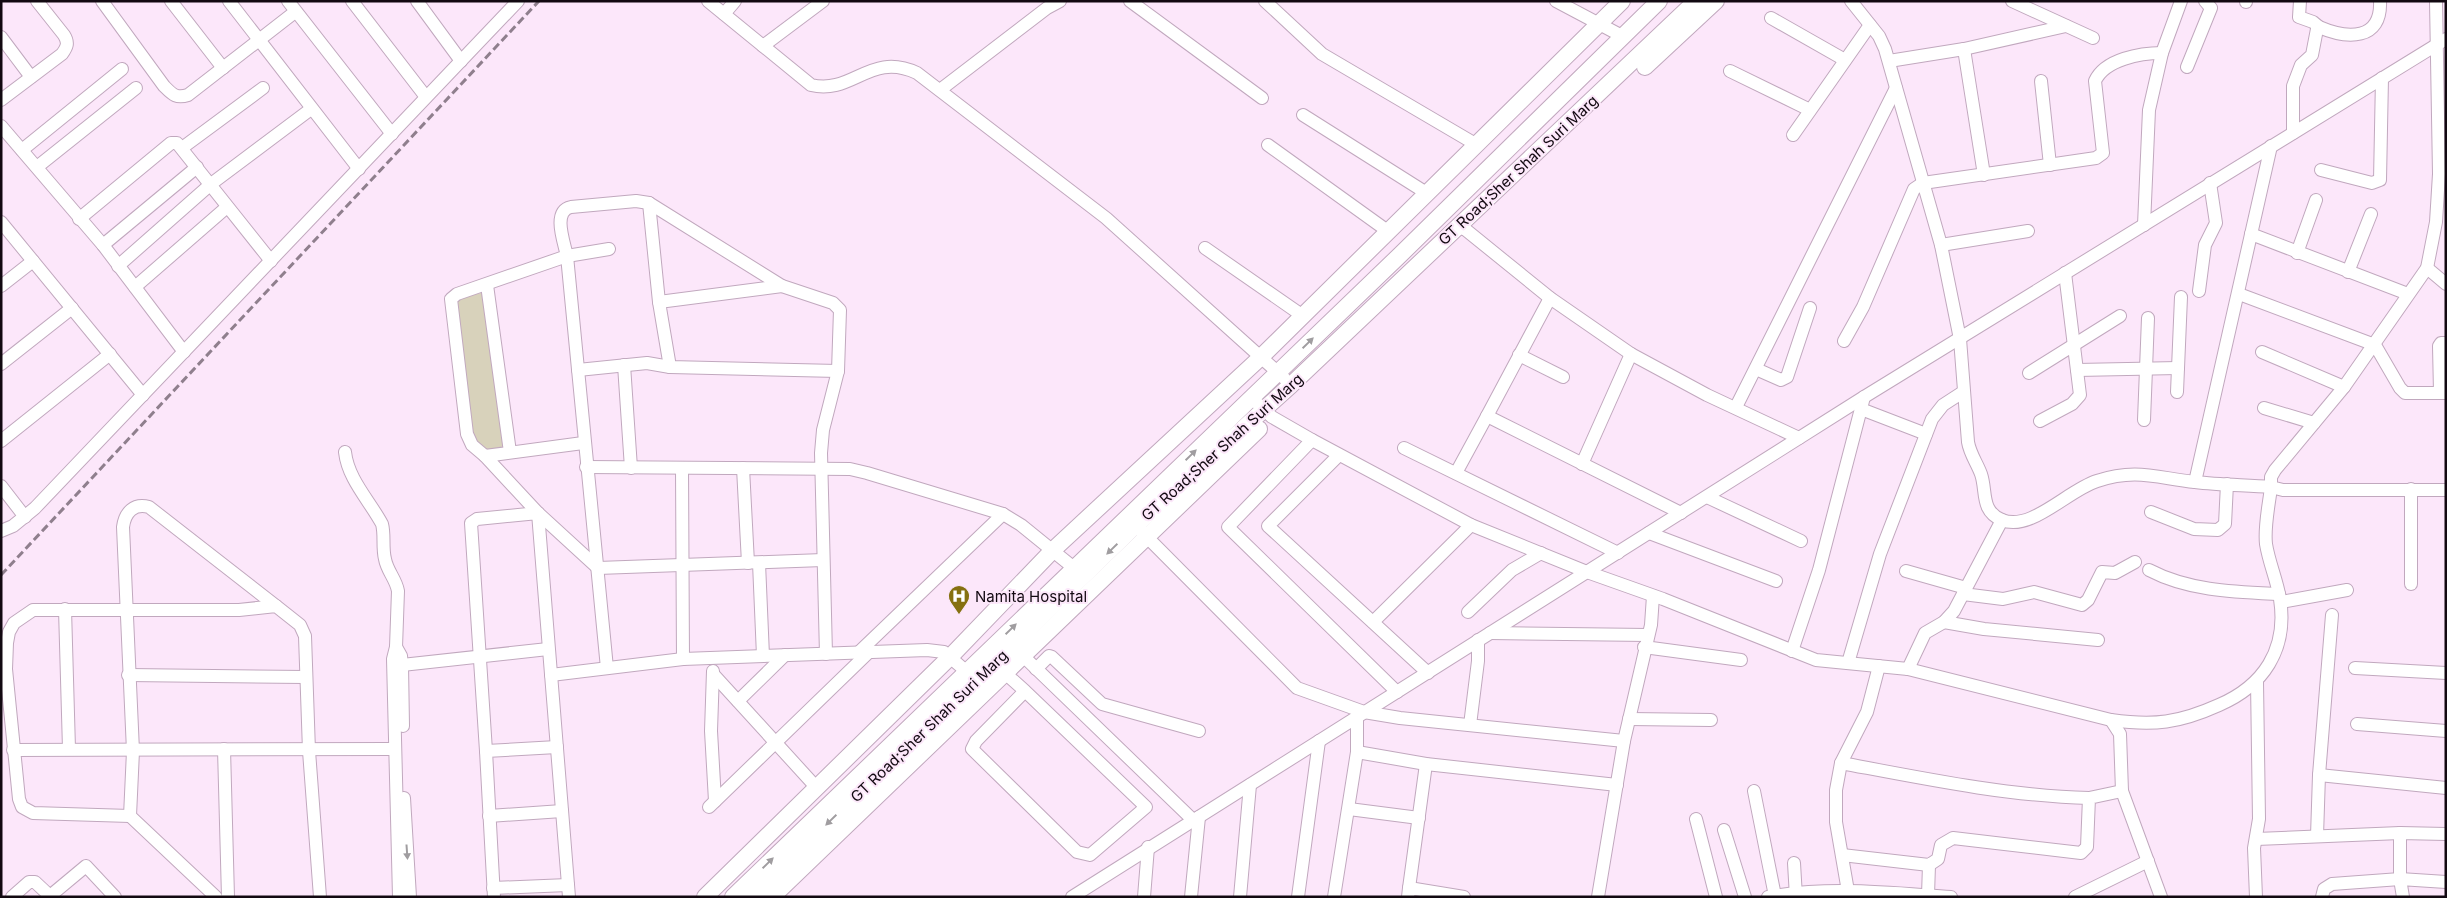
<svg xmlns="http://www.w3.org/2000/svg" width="2447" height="898" font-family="Inter,sans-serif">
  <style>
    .green { fill: #d8d2bb }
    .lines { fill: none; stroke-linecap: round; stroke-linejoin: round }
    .minor-casing { stroke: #c1a8be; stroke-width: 14 }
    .major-casing { stroke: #c1a8be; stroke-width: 18 }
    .minor { stroke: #fff; stroke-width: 12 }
    .major { stroke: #fff; stroke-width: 16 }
    .rail { stroke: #8f7f8d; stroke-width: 3; stroke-dasharray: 8 4; stroke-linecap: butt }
    .oneway { fill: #a09da0 }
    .labels { text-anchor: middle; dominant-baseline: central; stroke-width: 4; stroke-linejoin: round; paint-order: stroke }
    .street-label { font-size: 15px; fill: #120911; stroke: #fce7fa }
    .poi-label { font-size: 15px; fill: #120911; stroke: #fce7fa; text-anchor: start }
  </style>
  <rect width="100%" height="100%" fill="#fce7fa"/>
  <polygon class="green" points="485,292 504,446 488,451 474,444 455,299"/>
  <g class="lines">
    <g class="minor-casing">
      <g id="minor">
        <path d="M102,1L164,86C172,94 176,99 188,95L295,12"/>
        <polyline points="171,1 223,68"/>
        <polyline points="229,1 359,169"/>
        <polyline points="288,1 392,134"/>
        <polyline points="352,1 426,97"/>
        <polyline points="417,1 461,61"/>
        <path d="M708,1L811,85C853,95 870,51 917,73L1106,218L1284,378"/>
        <polyline points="1130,1 1262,98"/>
        <polyline points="1265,1 1322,54 1477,145"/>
        <polyline points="1556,1 1622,36"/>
        <polyline points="2012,1 2093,38"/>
        <polyline points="2300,1 2299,17 2313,22 2319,27"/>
        <polyline points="2436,1 2439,174 2436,222 2427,268 2344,387 2275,470 2271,477 2271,487 2283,490 2446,490"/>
        <polyline points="2246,2 2246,1"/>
        <polyline points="724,14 735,1"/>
        <polyline points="1771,18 1845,60"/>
        <polyline points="1,37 31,77"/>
        <polyline points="763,46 823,1"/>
        <polyline points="1964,49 1984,175"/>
        <polyline points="1889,61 1964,49 2066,26"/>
        <polyline points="2187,67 2211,8 2205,1"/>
        <polyline points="1730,71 1810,110"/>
        <polyline points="2041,81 2050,165"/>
        <polyline points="940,90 1047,8 1060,1"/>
        <path d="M1,100L62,54C67,47 69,43 64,35L37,1"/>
        <polyline points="1303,115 1428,194"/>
        <polyline points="1,126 103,245 184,352"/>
        <path d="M2293,133V86L2301,65L2312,55L2317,29L2319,27C2347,39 2382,41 2380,1"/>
        <polyline points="1793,135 1870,25"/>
        <polyline points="1268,145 1389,232"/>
        <polyline points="182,148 263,88"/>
        <polyline points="22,150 122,69"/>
        <polyline points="37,167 136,88"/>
        <polyline points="2321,170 2372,183 2380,180 2382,78"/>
        <polyline points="649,203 659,302"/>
        <polyline points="79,219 171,143 177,143 271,261"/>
        <polyline points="1,222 143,395"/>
        <polyline points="2144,225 2149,110 2162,53 2181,1"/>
        <polyline points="1457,226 1466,230 1550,298 1631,354 1707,395 1799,438"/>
        <polyline points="2251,234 2408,294"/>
        <polyline points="103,245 197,167"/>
        <polyline points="1941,245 2028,231"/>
        <polyline points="1205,248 1303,316"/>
        <polyline points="2297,253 2316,200"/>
        <polyline points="118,266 211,184 311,109"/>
        <polyline points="2427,268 2446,284"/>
        <polyline points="2348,272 2371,214"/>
        <polyline points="487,285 510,452"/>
        <polyline points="1,286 33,261"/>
        <polyline points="135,287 227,207"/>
        <polyline points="2199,291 2205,245 2216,223 2210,183"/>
        <polyline points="2239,294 2375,345 2400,388 2405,393 2446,393"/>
        <polyline points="1550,298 1487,416 1681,513"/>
        <path d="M1844,341L1863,307L1914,189L1923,183L2096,158L2103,153L2095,81C2105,59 2141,53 2162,53"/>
        <polyline points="2262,352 2344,387"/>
        <polyline points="1519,355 1563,377"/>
        <polyline points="1,364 72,308"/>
        <polyline points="624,365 631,468"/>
        <polyline points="670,367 659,302 782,286"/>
        <polyline points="1756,369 1781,380 1787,377 1810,308"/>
        <polyline points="578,370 647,363 670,367 838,371"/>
        <polyline points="2077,370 2178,368"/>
        <polyline points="2029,373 2120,316"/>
        <polyline points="2177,392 2181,297"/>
        <polyline points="2440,392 2439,346 2441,343 2446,343"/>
        <path d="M1258,404L1272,417L1312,440L1471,525L1587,572L1663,599L1816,660L1908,669L2111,720C2154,726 2179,723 2219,705C2263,686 2288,650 2280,599C2277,580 2269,563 2266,544C2264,526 2269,505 2271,487C2246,485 2220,485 2195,482C2157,478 2136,468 2097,481C2068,490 2031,532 2002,520C1980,511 1987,491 1981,474C1977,463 1970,454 1968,442L1960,339L1941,245L1885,49L1879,36L1851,1"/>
        <polyline points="1736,407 1896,88"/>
        <polyline points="2264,408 2314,423"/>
        <polyline points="1861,409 1926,434"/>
        <polyline points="2144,420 2148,318"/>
        <polyline points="2040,421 2072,404 2080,395 2065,273"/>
        <polyline points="1312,440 1228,527 1397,692"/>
        <polyline points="1,441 110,354"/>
        <polyline points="583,443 485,456 538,513 598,568 823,560"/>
        <polyline points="1404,448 1618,553"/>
        <path d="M345,452C348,479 369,500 382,524C385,535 382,547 385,559C387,571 396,579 398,591L396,647L393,659L399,897"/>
        <polyline points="1339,455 1268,526 1428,673"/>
        <polyline points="485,456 472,445 467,434 451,299 457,294 567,256 609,249"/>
        <polyline points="1582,464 1631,354"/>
        <polyline points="586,467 850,469 867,473 1003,514 1021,525 1074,568"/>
        <polyline points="682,468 683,659"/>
        <polyline points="743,468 748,563"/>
        <polyline points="1456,473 1487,416"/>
        <polyline points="2195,482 2271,146"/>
        <polyline points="1,486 25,517"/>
        <polyline points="1707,497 1801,541"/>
        <polyline points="2151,512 2194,529 2218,530 2225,524 2227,484"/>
        <polyline points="1,531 13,526 35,508 518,1"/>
        <polyline points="1141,531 1297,688 1364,712 1400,718 1624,741"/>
        <polyline points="1649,533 1776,581"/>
        <polyline points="759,563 763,656"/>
        <path d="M2149,570C2189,591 2235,592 2279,594"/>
        <polyline points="1906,571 1966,588"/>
        <polyline points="2411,584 2411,489"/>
        <polyline points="1963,594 2003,599 2034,592 2082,605 2088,600 2102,572 2115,573 2135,562"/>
        <polyline points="2281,602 2347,590"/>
        <polyline points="65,609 69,749"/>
        <polyline points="1468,612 1512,570 1541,553"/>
        <polyline points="1373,622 1471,525"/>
        <polyline points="1944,622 1984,629 2098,640"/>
        <polyline points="1490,633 1648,635"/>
        <polyline points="396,647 401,656 402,665 403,726"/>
        <polyline points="1644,647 1741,660"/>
        <polyline points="1017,650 1193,820"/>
        <polyline points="1792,651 1819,570 1864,397"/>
        <polyline points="858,653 1003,514"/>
        <polyline points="1848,663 1880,554 1932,419 1943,405 1963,392"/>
        <polyline points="402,665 548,649"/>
        <path d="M607,668L567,256C564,242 552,211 571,207L636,201L649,203L782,286L833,303L840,310L838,371L823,430L821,453L826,654"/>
        <polyline points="2355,668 2446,673"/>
        <polyline points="1036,669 1049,656 1052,657 1102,704 1199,731"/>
        <polyline points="1908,669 1925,633 1944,622 1954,611 2002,520"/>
        <polyline points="713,671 711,731 715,801"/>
        <polyline points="1005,673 1025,691 1146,807 1090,855 1077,852 972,749 976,741 1025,691"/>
        <polyline points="713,674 816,787"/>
        <polyline points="128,675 305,677"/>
        <polyline points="551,675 683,659 927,650 944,652 967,672"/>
        <polyline points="738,701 785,655"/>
        <polyline points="1629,719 1711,720"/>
        <polyline points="2111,720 2120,734 2122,791 2161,897"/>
        <polyline points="2357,724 2446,731"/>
        <polyline points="1470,725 1478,661 1478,640"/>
        <polyline points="224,749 228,897"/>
        <polyline points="13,750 395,749"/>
        <polyline points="486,751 471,523 477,519 538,513 569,897"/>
        <polyline points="1357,752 1426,764 1617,785"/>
        <path d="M1841,763C1921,778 2007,796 2089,798"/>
        <polyline points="2319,775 2446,788"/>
        <polyline points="1754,791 1775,896"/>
        <polyline points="404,798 410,897"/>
        <polyline points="709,807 868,653"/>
        <polyline points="1349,809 1419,818"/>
        <polyline points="130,816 33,813 22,807 19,799 6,669 7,643 9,632 14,623 33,610 239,610 276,606 300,625 305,636 309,751 320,897"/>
        <polyline points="489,816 562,811"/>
        <polyline points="1696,819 1716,897"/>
        <polyline points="1724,830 1745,897"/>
        <polyline points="2317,836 2319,775 2332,615"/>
        <polyline points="2256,839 2400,833 2446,834"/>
        <polyline points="1842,855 1929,865 1938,859 1941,845 1953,838 2081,853 2087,847 2089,798 2122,791"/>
        <polyline points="1794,863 1796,897"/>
        <polyline points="493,888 568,885"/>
        <polyline points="1409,888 1426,764"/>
        <polyline points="1928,895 1929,865"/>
        <polyline points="50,896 86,866 115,897"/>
        <polyline points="12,897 29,882 35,882 51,897"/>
        <path d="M216,897L130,816L133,751L123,527C125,512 134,503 149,507L276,606"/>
        <polyline points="494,897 486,751 557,747"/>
        <polyline points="1072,897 1864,397 2446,39"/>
        <polyline points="1144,897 1148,847"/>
        <polyline points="1191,897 1199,817"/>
        <polyline points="1240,897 1250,785"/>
        <polyline points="1298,897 1319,741"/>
        <polyline points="1334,897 1357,752 1357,716"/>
        <polyline points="1408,897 1409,888 1464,897"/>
        <polyline points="1598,897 1624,741 1651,625 1653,596"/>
        <path d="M1768,897C1829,886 1890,893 1951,897"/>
        <polyline points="1849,897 1836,822 1836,790 1841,763 1867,712 1879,666"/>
        <polyline points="2075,897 2148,861"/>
        <polyline points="2256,897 2254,848 2259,819 2257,682"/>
        <polyline points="2322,897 2324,889 2332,884 2400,879 2400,833"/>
        <polyline points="2403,897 2400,879 2446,882"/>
      </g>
    </g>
    <g class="major-casing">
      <g id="major">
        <polyline points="1645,67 1716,1"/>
        <polyline points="705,897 951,656 1053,550 1260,358 1622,1"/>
        <polyline points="733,897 1400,255 1659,1"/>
        <polyline points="752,897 1135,526 1291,385 1696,1"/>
        <polyline points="772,897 1259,429"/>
      </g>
    </g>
    <use href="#minor" class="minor"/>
    <use href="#major" class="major"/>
    <polyline class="rail" points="1,575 539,1"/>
  </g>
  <defs><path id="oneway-solid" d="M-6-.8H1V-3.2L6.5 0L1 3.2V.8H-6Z" transform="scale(1.25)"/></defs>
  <g class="oneway">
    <use href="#oneway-solid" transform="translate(1308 343) rotate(-44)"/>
    <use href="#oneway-solid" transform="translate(1191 455) rotate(-44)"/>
    <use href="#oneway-solid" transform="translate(1112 549) rotate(136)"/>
    <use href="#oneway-solid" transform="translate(1011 629) rotate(-44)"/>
    <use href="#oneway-solid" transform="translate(831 820) rotate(136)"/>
    <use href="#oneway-solid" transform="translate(407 852) rotate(86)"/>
    <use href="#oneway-solid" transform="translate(768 863) rotate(-44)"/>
  </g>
  <defs>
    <g id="hospital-pin" transform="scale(1.125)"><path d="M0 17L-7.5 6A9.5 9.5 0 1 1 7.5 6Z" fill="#857010" stroke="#fce7fa"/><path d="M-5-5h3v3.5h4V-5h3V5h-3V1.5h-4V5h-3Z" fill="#fff"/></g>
  </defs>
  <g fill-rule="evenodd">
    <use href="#hospital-pin" x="959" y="596"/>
  </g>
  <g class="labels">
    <g class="street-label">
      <text transform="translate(1518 170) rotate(-43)">GT Road;Sher Shah Suri Marg</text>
      <text transform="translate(1222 447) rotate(-42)">GT Road;Sher Shah Suri Marg</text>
      <text transform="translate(929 726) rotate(-44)">GT Road;Sher Shah Suri Marg</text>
    </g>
    <g class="poi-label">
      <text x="975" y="596">Namita Hospital</text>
    </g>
  </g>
  <rect width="2447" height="898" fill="none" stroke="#120911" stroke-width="5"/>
</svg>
